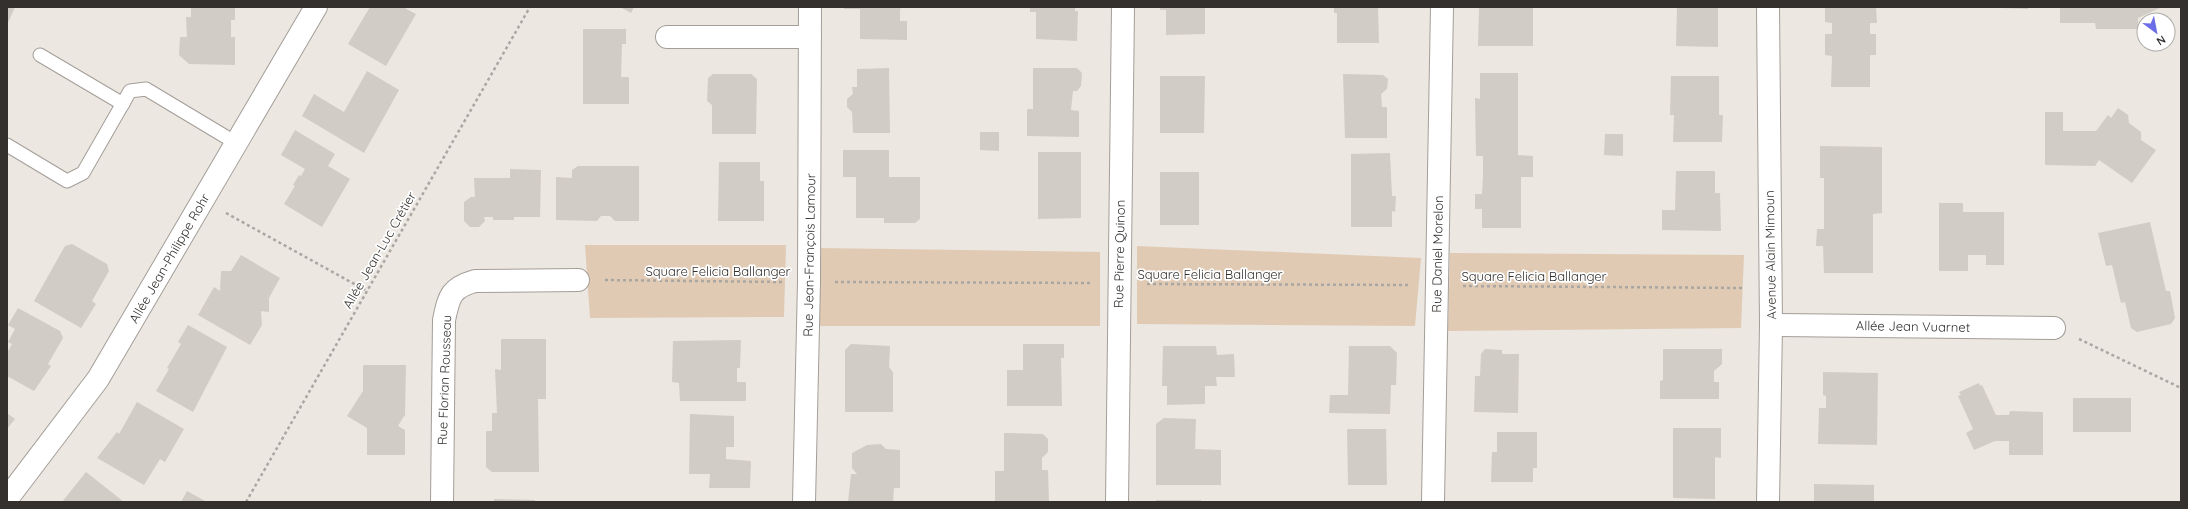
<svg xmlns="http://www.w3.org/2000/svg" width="2188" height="509" font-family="Quicksand,sans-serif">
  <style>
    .green { fill: #e0cab4 }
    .building { fill: #d2ccc6 }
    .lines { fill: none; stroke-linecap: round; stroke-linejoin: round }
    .service-casing { stroke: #a49e99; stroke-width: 15 }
    .minor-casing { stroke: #a49e99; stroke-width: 24 }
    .path { stroke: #aaa6a1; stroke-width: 2.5; stroke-dasharray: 3 3; stroke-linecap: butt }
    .service { stroke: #fff; stroke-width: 13 }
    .minor { stroke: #fff; stroke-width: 22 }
    .labels { text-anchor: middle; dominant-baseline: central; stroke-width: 3.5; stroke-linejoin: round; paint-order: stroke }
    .street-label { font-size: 13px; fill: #33302e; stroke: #fff }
  </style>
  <rect width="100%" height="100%" fill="#ece7e0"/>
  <g class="green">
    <polygon points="585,245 786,245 784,317 590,318"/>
    <polygon points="1137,246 1421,258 1415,326 1137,324"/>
    <polygon points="817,248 1100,252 1100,326 817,326"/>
    <polygon points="1450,253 1744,255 1741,328 1448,331"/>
  </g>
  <g class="building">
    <polygon points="7,7 15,7 7,25"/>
    <polygon points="191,7 235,7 235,20 231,20 231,37 235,37 235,65 189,64 179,55 180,37 187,37 186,17 191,17"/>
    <polygon points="370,7 403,7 416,14 386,66 348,44"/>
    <polygon points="620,7 634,7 631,13"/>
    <polygon points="844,7 902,7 900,9 900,21 907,21 907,40 860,39 860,9 844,9"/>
    <polygon points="1030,7 1075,7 1075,11 1078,11 1077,41 1036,39 1036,12 1030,12"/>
    <polygon points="1160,7 1205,7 1205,34 1166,35 1166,10 1160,10"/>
    <polygon points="1334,7 1378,7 1379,43 1337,43 1337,13 1334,13"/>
    <polygon points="1479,7 1533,7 1533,46 1478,46"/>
    <polygon points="1677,7 1718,7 1718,47 1676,46"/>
    <polygon points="1825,7 1876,7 1877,23 1870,23 1870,34 1876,34 1876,55 1870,55 1870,87 1831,87 1832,56 1825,55 1825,34 1832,34 1832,23 1825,22"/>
    <polygon points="2002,7 2028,7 2028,9 2002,8"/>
    <polygon points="2060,7 2162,7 2138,18 2138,29 2096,29 2095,23 2060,23"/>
    <polygon points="583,29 626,29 626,44 622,44 621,77 629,77 629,104 583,104"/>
    <polygon points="889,68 890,133 853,133 852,112 847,107 847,99 853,94 852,87 857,87 857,69"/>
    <polygon points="1033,68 1077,68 1082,73 1081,86 1077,91 1073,91 1071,110 1079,111 1079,137 1027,136 1027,109 1033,109"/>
    <polygon points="367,71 399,90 364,153 302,116 314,94 344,112"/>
    <polygon points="1480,73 1518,73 1518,155 1533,156 1533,177 1521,177 1521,228 1482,228 1482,209 1475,209 1475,194 1482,194 1483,176 1483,156 1476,156 1475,98 1480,99"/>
    <polygon points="713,74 751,74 757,79 756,134 712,134 712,105 707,101 708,78"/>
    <polygon points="1343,74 1383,75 1388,79 1387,89 1381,94 1382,107 1387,107 1387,138 1345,138"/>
    <polygon points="1160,76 1205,76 1204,133 1160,133"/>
    <polygon points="1671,76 1719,76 1719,115 1723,115 1722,142 1673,142 1674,115 1670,115"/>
    <polygon points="2118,108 2128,115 2129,123 2141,132 2141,140 2156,150 2132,183 2099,160 2095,166 2045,165 2045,112 2063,112 2063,131 2096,131 2108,115 2111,118"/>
    <polygon points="295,130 335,154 328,166 350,179 322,227 284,204 295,186 293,185 299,175 301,176 305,169 281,155"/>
    <polygon points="980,132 999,132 999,151 980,150"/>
    <polygon points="1605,134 1623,134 1623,156 1604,155"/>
    <polygon points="1820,146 1882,147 1882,213 1873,214 1873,273 1824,273 1823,246 1816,246 1817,229 1824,229 1824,178 1820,178"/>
    <polygon points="843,150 889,150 889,177 920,177 920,219 915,223 884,223 884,218 856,218 856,177 843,177"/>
    <polygon points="1038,152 1081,152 1081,218 1038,219"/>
    <polygon points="1390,153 1392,196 1396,196 1395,212 1392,211 1392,227 1351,227 1351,154"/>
    <polygon points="719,162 760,162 760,181 764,181 764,221 718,221"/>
    <polygon points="578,166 639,166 639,221 615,221 610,216 601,216 597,221 556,220 556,177 572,178 572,170"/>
    <polygon points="510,169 541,170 540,217 514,217 514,220 493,220 493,217 484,217 485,221 479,227 470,227 464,221 464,202 471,197 475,197 474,178 510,178"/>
    <polygon points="1676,171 1715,171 1715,193 1720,193 1721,231 1662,230 1662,210 1675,210"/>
    <rect x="1160" y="172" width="39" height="53"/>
    <polygon points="1939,203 1963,203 1963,212 2004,212 2004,265 1986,265 1986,255 1968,255 1968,271 1939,271"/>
    <polygon points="2150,222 2166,291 2170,291 2175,318 2171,324 2137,332 2131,328 2125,302 2121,303 2112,265 2106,266 2098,233"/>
    <polygon points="72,244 107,264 109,271 92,301 96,304 81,328 34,301 65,246"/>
    <polygon points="241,255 280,278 269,298 269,312 261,311 262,325 250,345 198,315 214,287 220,291 221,271 231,271"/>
    <polygon points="18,308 60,331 63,338 48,364 51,366 34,391 7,376 7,353 12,344 8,342 15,329 8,325"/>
    <polygon points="188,325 227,347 193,412 156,391 169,369 167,368 181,344 178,342"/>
    <polygon points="501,339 546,339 546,399 538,399 539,472 492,472 486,467 486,431 492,431 492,413 497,413 495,369 501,370"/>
    <polygon points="741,340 740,368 737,368 737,382 746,382 746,401 680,401 679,383 672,382 673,341"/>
    <polygon points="851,344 890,346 889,367 893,372 893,412 845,412 845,350"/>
    <polygon points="1023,344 1064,344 1064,358 1061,358 1062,406 1007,406 1007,370 1023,370"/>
    <polygon points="1163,346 1216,346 1217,355 1234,354 1235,377 1216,377 1217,386 1205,386 1205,404 1167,405 1167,386 1162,386"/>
    <polygon points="1349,346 1390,346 1397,353 1396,385 1391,385 1390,414 1329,413 1330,395 1348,395"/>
    <polygon points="1485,349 1502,350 1502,354 1519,354 1518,413 1474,412 1475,376 1480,376 1481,354"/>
    <polygon points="1663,349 1722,349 1722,364 1714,371 1714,382 1719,382 1719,399 1660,399 1660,381 1663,380"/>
    <polygon points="363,365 406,365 405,416 407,417 404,416 398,426 405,430 405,455 367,455 367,428 347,416 363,391"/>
    <polygon points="1823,372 1878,373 1877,445 1818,444 1819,408 1826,408 1826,396 1823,395"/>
    <polygon points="1979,383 1980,386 1982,385 1996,415 2009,415 2010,411 2043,412 2043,455 2009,455 2009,441 1995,441 1974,450 1966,433 1973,429 1958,396 1961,395 1959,392"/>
    <rect x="2073" y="398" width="58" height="34"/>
    <polygon points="137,402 184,429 165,462 160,459 144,485 97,458 117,432 119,434"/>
    <polygon points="7,413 15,419 7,429"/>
    <polygon points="690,414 734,416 734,447 726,447 726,459 751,461 750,488 709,488 710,474 689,474"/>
    <polygon points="1164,418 1196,419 1195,449 1221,450 1221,485 1156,485 1156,424"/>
    <polygon points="1673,428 1721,428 1721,458 1715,457 1715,499 1673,498"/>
    <polygon points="1347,429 1386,429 1387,485 1348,485"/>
    <polygon points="1497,432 1537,432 1537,468 1533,468 1533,482 1491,482 1492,452 1497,452"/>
    <polygon points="1004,433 1043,434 1048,439 1048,452 1042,458 1042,470 1048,470 1049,502 995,502 995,471 1004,471"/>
    <polygon points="881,444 886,449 900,450 900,488 894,488 893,502 848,502 851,474 857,474 852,468 852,453 867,445"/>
    <polygon points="86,472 124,502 62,502"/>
    <polygon points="1814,484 1874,485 1874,502 1814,502"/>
    <polygon points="187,491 205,501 204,502 181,502"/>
    <polygon points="494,499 535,500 535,502 494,502"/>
    <rect x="1156" y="500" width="45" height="2"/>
  </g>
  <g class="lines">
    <g class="service-casing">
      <g id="service">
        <polyline points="40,55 123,104"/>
        <polyline points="7,145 67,181 83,173 130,91 146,89 236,143"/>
      </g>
    </g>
    <g class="minor-casing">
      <g id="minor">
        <polyline points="1768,7 1771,325 1768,502"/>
        <polyline points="667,37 810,37"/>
        <polyline points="1771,325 2054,328"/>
        <polyline points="7,499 98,379 316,7"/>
        <path d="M442,502L444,320C449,297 450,288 475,281L578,280"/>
        <polyline points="804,502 809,282 810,7"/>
        <polyline points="1117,502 1123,7"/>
        <polyline points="1433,502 1442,7"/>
      </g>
    </g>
    <g class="path">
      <polyline points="226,213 367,291"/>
      <polyline points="605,280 782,282"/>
      <polyline points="835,282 1092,283"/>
      <polyline points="1147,284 1410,285"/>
      <polyline points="1463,286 1744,288"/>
      <polyline points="2079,339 2181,388"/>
      <polyline points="246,502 530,7"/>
    </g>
    <use href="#service" class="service"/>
    <use href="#minor" class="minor"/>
  </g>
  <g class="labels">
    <g class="street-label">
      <text transform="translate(379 250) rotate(-60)">Allée Jean-Luc Crétier</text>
      <text transform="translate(1119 254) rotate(-89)">Rue Pierre Quinon</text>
      <text transform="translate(1437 254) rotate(-89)">Rue Daniel Morelon</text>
      <text transform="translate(809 255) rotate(-89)">Rue Jean-François Lamour</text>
      <text transform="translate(1770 255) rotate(-91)">Avenue Alain Mimoun</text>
      <text transform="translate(169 258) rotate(-60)">Allée Jean-Philippe Rohr</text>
      <text x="718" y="271">Square Felicia Ballanger</text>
      <text x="1210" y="274">Square Felicia Ballanger</text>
      <text x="1534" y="276">Square Felicia Ballanger</text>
      <text transform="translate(1913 326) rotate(1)">Allée Jean Vuarnet</text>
      <text transform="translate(444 380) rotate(-88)">Rue Florian Rousseau</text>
    </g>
  </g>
  <rect width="2188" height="509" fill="none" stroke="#33302e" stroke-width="16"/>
  <g transform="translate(2156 32) rotate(148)"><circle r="19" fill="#ffffff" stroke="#adacab"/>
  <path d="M0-3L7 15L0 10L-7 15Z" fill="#6c6de7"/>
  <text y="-6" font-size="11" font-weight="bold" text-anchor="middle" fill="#33302e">N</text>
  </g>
</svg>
